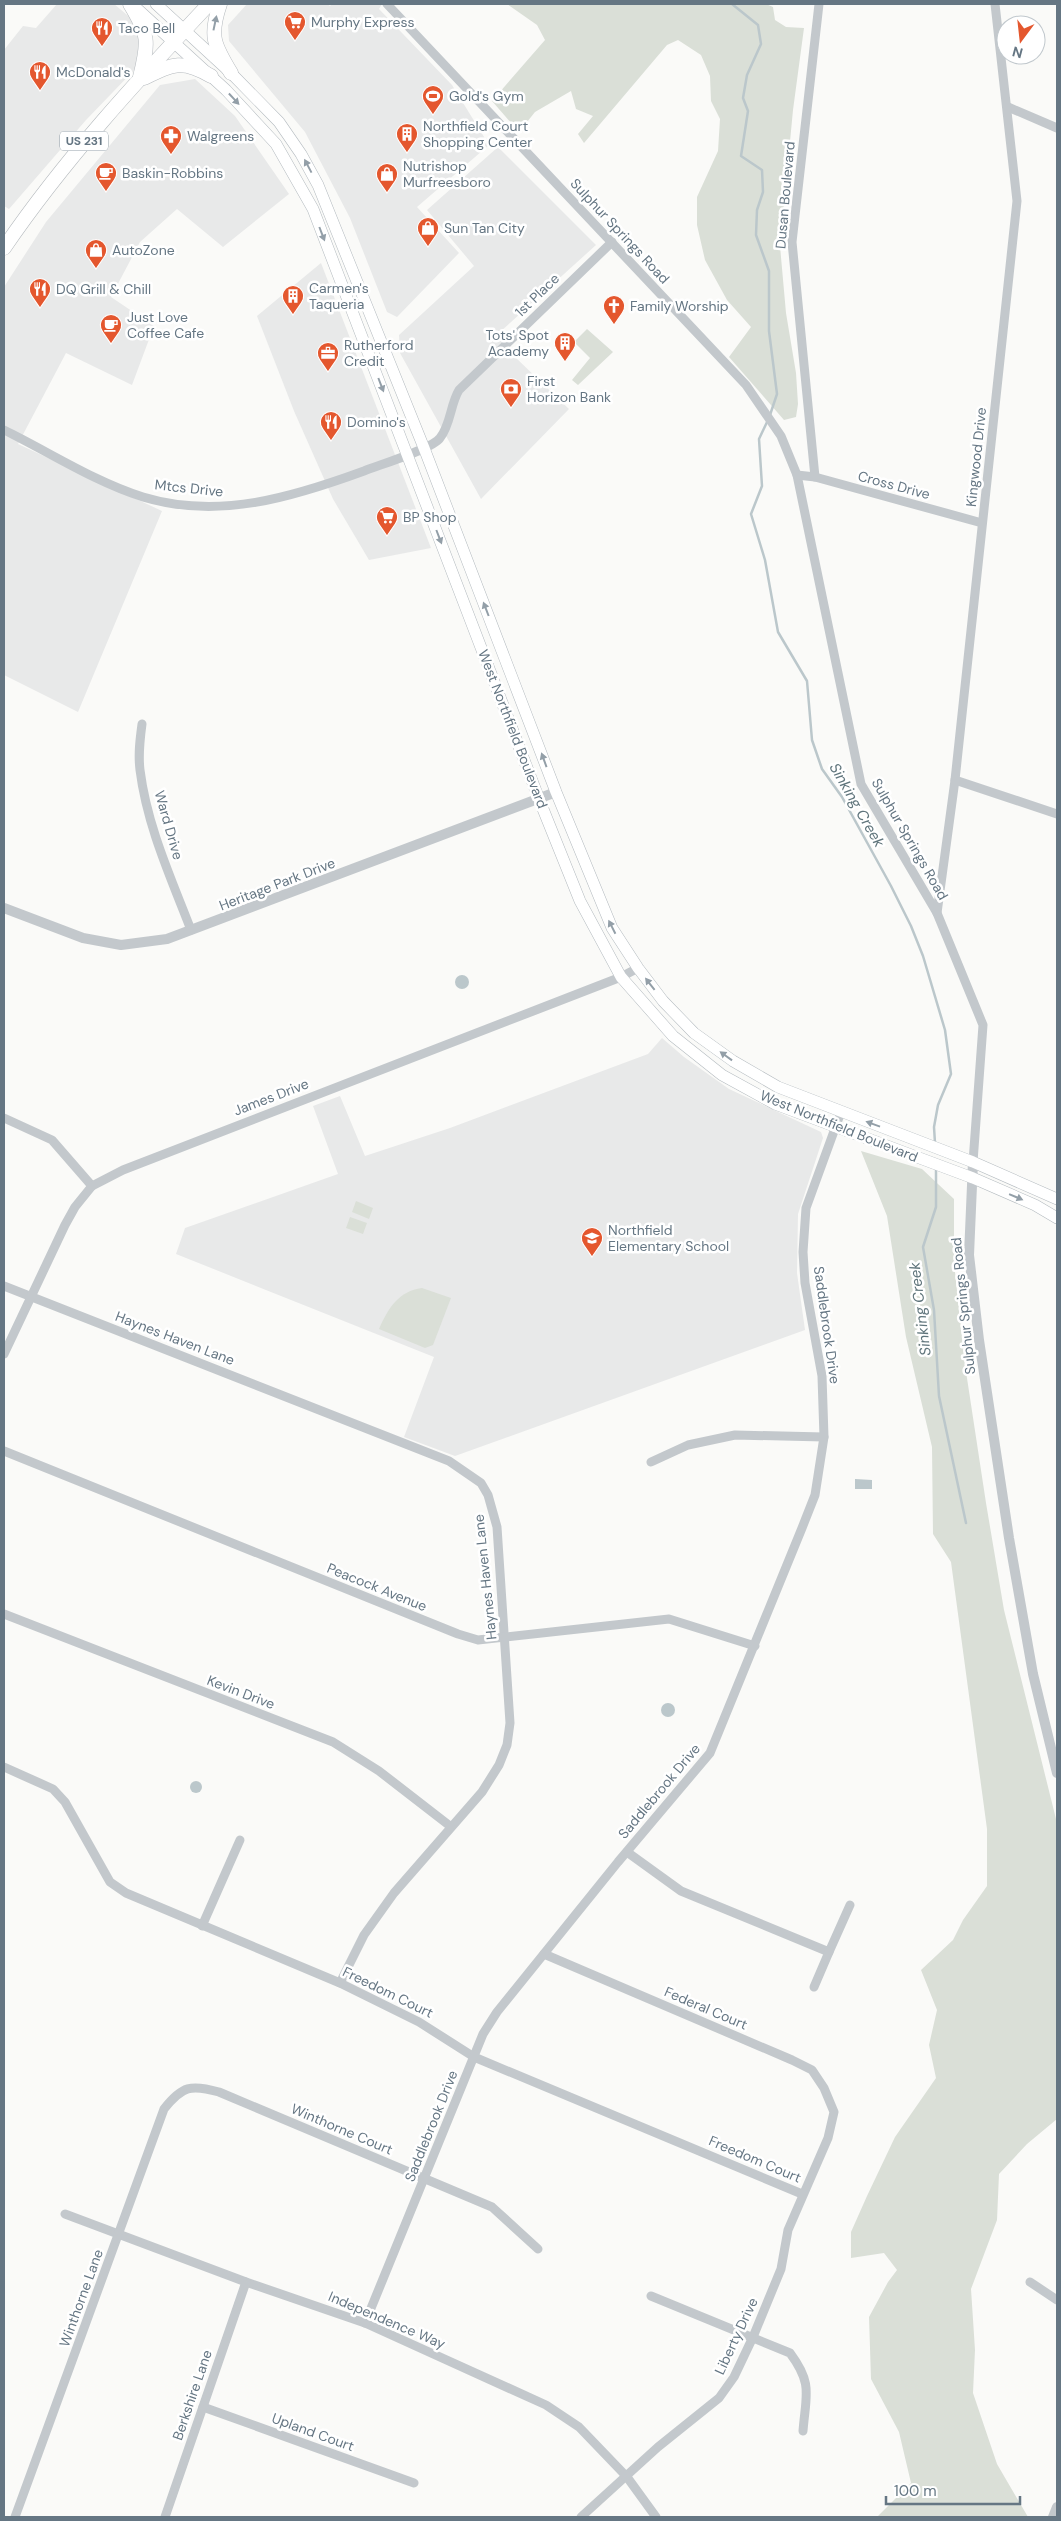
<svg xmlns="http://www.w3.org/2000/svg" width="1061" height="2521" font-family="'DM Sans',sans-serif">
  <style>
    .built { fill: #e8e9e9 }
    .green { fill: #dadfd7 }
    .water { fill: #bbc7cb }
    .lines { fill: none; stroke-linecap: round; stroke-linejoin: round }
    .stream { stroke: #bbc7cb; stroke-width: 2.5 }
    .secondary-casing { stroke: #b3babf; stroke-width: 12 }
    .primary-casing { stroke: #b5babe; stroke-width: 15 }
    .minor { stroke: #c3c8cc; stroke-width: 9 }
    .tertiary { stroke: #c3c8cc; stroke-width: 10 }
    .secondary { stroke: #fff; stroke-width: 11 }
    .primary { stroke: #fff; stroke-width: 14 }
    .oneway { fill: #939fa8 }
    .labels { text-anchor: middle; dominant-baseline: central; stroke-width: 5; stroke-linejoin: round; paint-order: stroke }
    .shield { fill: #fff; stroke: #939fa8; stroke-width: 1 }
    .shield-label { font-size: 12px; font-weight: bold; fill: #657683 }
    .poi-label { font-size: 14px; fill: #657683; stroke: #fff; text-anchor: start }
    .street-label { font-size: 14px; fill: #657683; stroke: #fff }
    .water-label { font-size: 15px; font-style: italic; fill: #60757c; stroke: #fff }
  </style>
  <rect width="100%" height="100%" fill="#fafaf8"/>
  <g class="built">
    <polygon points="57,4 114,4 139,25 143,46 138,66 86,120 9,209 4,206 4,50 23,26 36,28"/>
    <polygon points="247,4 327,4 330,6 332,4 382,4 379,9 452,85 489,145 417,207 459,253 397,317 387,312 350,218 305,132 229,41 228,25"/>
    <polygon points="195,79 235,116 289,194 223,247 177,209 140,242 111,297 154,326 132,385 66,353 18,444 162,511 78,712 4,675 4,287 46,222 160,85"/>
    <polygon points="498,147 596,245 499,333 514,356 569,409 481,499 400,353 399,335 474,266 427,210"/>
    <polygon points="321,263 431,548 369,560 333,499 294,411 257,316"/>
    <polygon points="662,1038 684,1057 729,1089 821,1132 823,1138 798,1214 797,1273 805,1330 455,1456 404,1437 434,1357 176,1254 185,1228 338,1174 313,1106 340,1096 365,1156 450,1128 648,1054"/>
  </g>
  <g class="green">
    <polygon points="507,4 766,4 773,7 775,20 786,27 804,28 793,110 780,246 786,313 796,373 798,404 796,417 784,420 729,357 751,327 727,300 705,260 697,225 697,197 718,151 720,119 711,101 710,76 701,55 678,40 667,45 584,143 578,134 593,116 576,109 571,91 535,112 519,132 492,101 545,40 537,25"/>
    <polygon points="587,329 613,352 578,385 572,380 590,358 574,342"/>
    <polygon points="861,1151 922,1169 954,1199 954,1263 965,1365 986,1503 1004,1610 1057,1823 1057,2119 1027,2144 999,2174 997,2220 971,2289 975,2350 973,2393 997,2464 1028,2517 877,2517 911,2483 899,2432 871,2379 869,2317 888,2282 897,2270 884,2253 851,2258 851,2232 867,2196 895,2137 936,2078 929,2045 937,2010 921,1970 953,1940 963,1920 987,1886 987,1829 951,1562 933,1534 932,1447 906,1337 887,1216"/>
    <polygon points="356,1201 373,1208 369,1219 352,1212"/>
    <polygon points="350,1217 367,1223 363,1234 346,1228"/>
    <path d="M422,1288L451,1298L433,1345L425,1348L379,1329C388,1308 399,1291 422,1288Z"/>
  </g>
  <g class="water">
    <circle cx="462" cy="982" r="7"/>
    <polygon points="855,1479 872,1480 872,1489 855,1489"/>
    <circle cx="668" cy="1710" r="7"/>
    <circle cx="196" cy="1787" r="6"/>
  </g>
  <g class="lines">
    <g class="stream">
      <polyline points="732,4 758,25 761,44 747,75 743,98 748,111 741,156 762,170 763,192 757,210 756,235 769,271 769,331 777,394 770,415"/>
      <polyline points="768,420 759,439 762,486 751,514 765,560 778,632 807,681 812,740 822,769 842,797 891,886 911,926 923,956 945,1030 951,1074 938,1105 934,1127 935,1143"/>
      <polyline points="936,1168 936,1207 923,1247 934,1310 939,1396 966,1523"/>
    </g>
    <g class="secondary-casing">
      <g id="secondary">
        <polyline points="156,4 231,73 279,122 301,154 318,185 424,448 556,792 612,928 638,968 663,1001 694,1033 733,1061 778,1087 973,1162 1057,1199"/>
        <polyline points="133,5 226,90 276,144 313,209 539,799 580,901 621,977 673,1036 722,1075 775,1104 973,1178 1035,1205 1057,1218"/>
      </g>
    </g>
    <g class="primary-casing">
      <g id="primary">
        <path d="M130,4C149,35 149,41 140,77"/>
        <path d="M220,4C209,36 214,45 231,73"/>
        <path d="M144,78C173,64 182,59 211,76"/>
        <path d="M4,248C64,160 136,82 209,4"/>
      </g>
    </g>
    <g class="minor">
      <polyline points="387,4 746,385 781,436 797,475 861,784 937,913 983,1025 973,1162"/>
      <polyline points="1008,107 1057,128"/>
      <path d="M4,430C49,452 95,482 143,497C219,520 293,497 364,471C379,465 432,449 440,438C451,424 450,405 459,390L612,242"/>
      <polyline points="797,475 815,477 982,523"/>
      <polyline points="815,477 792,242 819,4"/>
      <path d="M142,724C140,739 138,754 140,770C147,826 171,878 191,930"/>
      <polyline points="955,780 1057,814"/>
      <polyline points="937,913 955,780 1017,201 995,4"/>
      <polyline points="4,1118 52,1140 92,1186"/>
      <polyline points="4,1286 449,1461 481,1483 488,1495 497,1527 510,1723 507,1745 499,1765 482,1792 394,1893 364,1935 340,1983"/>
      <polyline points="4,1354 65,1225 75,1207 92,1186 123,1170 621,977 638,968"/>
      <polyline points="4,1451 458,1634 478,1640 669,1619 755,1646"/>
      <polyline points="651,1462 688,1445 735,1435 824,1437"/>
      <polyline points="4,1614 333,1742 379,1771 450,1826"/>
      <polyline points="4,1767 53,1789 65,1802 110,1882 126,1893 340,1983 419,2022 474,2057 802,2194"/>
      <polyline points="627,1852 681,1891 829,1952 850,1905"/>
      <polyline points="202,1926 240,1840"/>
      <polyline points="544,1954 792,2060 812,2070 824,2088 834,2112 828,2138 788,2230 781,2269 753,2337 734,2377 719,2398 658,2447 581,2517"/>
      <polyline points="814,1987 829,1952"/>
      <polyline points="65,2214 246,2282 365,2323 546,2405 579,2427 627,2477 656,2517"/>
      <polyline points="1030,2282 1057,2300"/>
      <path d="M651,2296L790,2353C813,2384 806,2394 803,2431"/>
      <polyline points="365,2323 483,2034 497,2012 618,1862 710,1753 802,1528 815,1495 824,1437 822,1376 805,1283 803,1252 806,1208 841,1112"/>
      <polyline points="203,2407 414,2483"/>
      <path d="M15,2517L164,2109C182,2086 191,2084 219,2092L492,2207L538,2249"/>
      <polyline points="165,2517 246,2282"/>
    </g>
    <g class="tertiary">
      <polyline points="4,908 83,938 121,945 167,939 556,792"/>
      <polyline points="973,1162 969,1255 979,1340 1009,1538 1033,1674 1057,1773"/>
      <polyline points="1053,2517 1057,2507"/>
    </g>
    <use href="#secondary" class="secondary"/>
    <use href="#primary" class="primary"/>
  </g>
  <defs><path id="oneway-solid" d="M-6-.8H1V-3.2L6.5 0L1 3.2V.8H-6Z" transform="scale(1.25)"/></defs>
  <g class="oneway">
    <use href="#oneway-solid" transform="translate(215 23) rotate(-78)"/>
    <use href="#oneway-solid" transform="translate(234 99) rotate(47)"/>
    <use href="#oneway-solid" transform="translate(308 166) rotate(-118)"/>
    <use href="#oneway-solid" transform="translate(322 234) rotate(69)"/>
    <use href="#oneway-solid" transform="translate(381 385) rotate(69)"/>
    <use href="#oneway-solid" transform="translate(439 537) rotate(69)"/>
    <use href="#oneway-solid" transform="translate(486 609) rotate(-111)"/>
    <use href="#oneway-solid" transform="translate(544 760) rotate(-110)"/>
    <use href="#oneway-solid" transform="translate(612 927) rotate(-117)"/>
    <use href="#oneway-solid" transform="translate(650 984) rotate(-128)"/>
    <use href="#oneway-solid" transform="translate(726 1056) rotate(-144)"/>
    <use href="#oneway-solid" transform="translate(873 1124) rotate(-160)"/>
    <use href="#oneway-solid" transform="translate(1016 1197) rotate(23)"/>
  </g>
  <defs>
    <g id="supermarket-pin" transform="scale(1.125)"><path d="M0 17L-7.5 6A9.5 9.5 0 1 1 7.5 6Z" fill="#e4572e" stroke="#fff"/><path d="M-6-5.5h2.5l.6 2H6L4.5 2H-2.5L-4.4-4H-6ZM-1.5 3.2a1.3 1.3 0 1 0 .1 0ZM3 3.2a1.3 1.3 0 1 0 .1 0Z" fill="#fff"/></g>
    <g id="restaurant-pin" transform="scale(1.125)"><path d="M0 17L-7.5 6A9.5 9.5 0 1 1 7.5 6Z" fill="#e4572e" stroke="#fff"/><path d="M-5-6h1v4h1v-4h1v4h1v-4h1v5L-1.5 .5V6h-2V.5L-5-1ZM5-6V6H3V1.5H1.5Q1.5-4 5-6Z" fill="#fff"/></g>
    <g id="stadium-pin" transform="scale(1.125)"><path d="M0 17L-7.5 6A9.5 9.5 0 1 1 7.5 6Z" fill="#e4572e" stroke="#fff"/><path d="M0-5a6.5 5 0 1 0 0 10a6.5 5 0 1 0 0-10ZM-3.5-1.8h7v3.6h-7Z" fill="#fff"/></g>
    <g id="building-pin" transform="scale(1.125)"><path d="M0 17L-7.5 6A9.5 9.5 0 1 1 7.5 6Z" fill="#e4572e" stroke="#fff"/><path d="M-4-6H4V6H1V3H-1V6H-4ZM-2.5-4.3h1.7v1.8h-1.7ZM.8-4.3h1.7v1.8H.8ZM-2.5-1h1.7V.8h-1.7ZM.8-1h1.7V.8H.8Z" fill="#fff"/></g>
    <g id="pharmacy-pin" transform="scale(1.125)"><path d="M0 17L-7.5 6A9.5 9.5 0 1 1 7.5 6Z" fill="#e4572e" stroke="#fff"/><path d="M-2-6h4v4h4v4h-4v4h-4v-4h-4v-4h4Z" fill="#fff"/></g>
    <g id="cafe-pin" transform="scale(1.125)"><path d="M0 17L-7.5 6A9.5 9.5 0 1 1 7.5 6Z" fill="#e4572e" stroke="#fff"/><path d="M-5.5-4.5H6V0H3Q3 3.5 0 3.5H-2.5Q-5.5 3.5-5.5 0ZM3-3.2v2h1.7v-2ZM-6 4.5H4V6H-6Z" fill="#fff"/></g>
    <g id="shop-pin" transform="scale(1.125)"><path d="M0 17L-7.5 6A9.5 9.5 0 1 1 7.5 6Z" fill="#e4572e" stroke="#fff"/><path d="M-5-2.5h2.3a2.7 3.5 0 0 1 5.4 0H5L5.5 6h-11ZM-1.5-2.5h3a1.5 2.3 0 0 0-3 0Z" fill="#fff"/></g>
    <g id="church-pin" transform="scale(1.125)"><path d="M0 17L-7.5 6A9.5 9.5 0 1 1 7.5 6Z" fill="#e4572e" stroke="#fff"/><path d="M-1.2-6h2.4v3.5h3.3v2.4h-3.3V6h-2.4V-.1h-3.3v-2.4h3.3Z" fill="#fff"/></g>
    <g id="office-pin" transform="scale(1.125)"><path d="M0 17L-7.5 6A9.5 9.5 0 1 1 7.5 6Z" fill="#e4572e" stroke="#fff"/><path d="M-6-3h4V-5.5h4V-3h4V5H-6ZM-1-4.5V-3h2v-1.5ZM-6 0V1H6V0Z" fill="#fff"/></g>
    <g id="bank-pin" transform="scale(1.125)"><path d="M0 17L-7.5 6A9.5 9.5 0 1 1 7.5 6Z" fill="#e4572e" stroke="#fff"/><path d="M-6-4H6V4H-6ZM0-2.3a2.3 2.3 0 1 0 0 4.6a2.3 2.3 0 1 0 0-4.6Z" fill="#fff"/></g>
    <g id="school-pin" transform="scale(1.125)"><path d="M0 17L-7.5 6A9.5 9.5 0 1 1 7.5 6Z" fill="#e4572e" stroke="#fff"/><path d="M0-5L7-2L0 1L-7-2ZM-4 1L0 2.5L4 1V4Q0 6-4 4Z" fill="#fff"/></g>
  </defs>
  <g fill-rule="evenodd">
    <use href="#supermarket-pin" x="295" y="22"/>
    <use href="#restaurant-pin" x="102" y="28"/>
    <use href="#restaurant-pin" x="40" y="72"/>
    <use href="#stadium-pin" x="433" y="96"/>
    <use href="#building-pin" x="407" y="134"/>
    <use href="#pharmacy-pin" x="171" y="136"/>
    <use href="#cafe-pin" x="106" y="173"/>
    <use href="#shop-pin" x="387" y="174"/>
    <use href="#shop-pin" x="428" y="228"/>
    <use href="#shop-pin" x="96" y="250"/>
    <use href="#restaurant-pin" x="40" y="289"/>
    <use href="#building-pin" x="293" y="296"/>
    <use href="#church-pin" x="614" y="306"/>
    <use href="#cafe-pin" x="111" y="325"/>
    <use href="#building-pin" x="565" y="343"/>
    <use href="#office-pin" x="328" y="353"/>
    <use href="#bank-pin" x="511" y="389"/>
    <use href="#restaurant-pin" x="331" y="422"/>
    <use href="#supermarket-pin" x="387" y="517"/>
    <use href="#school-pin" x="592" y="1238"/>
  </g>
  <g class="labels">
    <rect class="shield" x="60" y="131.5" width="48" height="19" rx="4"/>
    <g class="shield-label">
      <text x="84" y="141">US 231</text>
    </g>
    <g class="poi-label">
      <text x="311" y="22">Murphy Express</text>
      <text x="118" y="28">Taco Bell</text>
      <text x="56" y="72">McDonald's</text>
      <text x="449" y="96">Gold's Gym</text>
      <text x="423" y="126">Northfield Court<tspan x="423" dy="16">Shopping Center</tspan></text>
      <text x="187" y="136">Walgreens</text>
      <text x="403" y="166">Nutrishop<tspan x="403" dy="16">Murfreesboro</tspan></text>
      <text x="122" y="173">Baskin-Robbins</text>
      <text x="444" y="228">Sun Tan City</text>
      <text x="112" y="250">AutoZone</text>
      <text x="309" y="288">Carmen's<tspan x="309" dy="16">Taqueria</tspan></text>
      <text x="56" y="289">DQ Grill &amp; Chill</text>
      <text x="630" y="306">Family Worship</text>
      <text x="127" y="317">Just Love<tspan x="127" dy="16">Coffee Cafe</tspan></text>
      <text x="549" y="335" text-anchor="end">Tots' Spot<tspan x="549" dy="16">Academy</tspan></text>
      <text x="344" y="345">Rutherford<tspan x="344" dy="16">Credit</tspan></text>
      <text x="527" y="381">First<tspan x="527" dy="16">Horizon Bank</tspan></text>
      <text x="347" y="422">Domino's</text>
      <text x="403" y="517">BP Shop</text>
      <text x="608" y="1230">Northfield<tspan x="608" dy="16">Elementary School</tspan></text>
    </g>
    <g class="street-label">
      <text transform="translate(785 195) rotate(-85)">Dusan Boulevard</text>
      <text transform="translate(620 231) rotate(47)">Sulphur Springs Road</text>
      <text transform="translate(537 295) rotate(-44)">1st Place</text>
      <text transform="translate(976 457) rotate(-84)">Kingwood Drive</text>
      <text transform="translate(894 485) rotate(15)">Cross Drive</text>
      <text transform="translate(189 488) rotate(6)">Mtcs Drive</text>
      <text transform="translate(513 729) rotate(69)">West Northfield Boulevard</text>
      <text transform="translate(169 825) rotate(74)">Ward Drive</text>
      <text transform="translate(910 839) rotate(60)">Sulphur Springs Road</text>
      <text transform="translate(277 884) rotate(-21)">Heritage Park Drive</text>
      <text transform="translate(271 1097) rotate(-21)">James Drive</text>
      <text transform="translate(839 1126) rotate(22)">West Northfield Boulevard</text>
      <text transform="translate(963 1306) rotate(-96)">Sulphur Springs Road</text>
      <text transform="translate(827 1325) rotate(82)">Saddlebrook Drive</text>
      <text transform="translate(175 1338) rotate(21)">Haynes Haven Lane</text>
      <text transform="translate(485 1577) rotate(-96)">Haynes Haven Lane</text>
      <text transform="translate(377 1587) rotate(22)">Peacock Avenue</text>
      <text transform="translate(241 1692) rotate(21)">Kevin Drive</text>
      <text transform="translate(659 1791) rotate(-50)">Saddlebrook Drive</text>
      <text transform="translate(388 1992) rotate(26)">Freedom Court</text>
      <text transform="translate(706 2008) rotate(23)">Federal Court</text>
      <text transform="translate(431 2126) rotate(-68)">Saddlebrook Drive</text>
      <text transform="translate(342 2129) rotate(23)">Winthorne Court</text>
      <text transform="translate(755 2159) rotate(23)">Freedom Court</text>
      <text transform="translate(81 2298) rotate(-70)">Winthorne Lane</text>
      <text transform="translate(387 2320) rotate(23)">Independence Way</text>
      <text transform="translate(736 2336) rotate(-65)">Liberty Drive</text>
      <text transform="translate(192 2395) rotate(-71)">Berkshire Lane</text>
      <text transform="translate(313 2432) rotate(20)">Upland Court</text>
    </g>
    <g class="water-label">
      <text transform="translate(857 805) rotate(60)">Sinking Creek</text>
      <text transform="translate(920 1309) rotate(-97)">Sinking Creek</text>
    </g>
  </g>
  <rect width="1061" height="2521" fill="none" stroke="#657683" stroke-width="10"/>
  <g transform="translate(1021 40) rotate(195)"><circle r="24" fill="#ffffff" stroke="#c1c8cd"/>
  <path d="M0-4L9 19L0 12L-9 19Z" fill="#e4572e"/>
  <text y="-8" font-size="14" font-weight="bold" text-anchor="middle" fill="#657683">N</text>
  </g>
  <path d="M886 2496v8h134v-8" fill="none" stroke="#657683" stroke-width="2.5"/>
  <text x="894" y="2496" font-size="15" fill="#657683" stroke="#ffffff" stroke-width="4" paint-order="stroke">100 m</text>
</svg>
